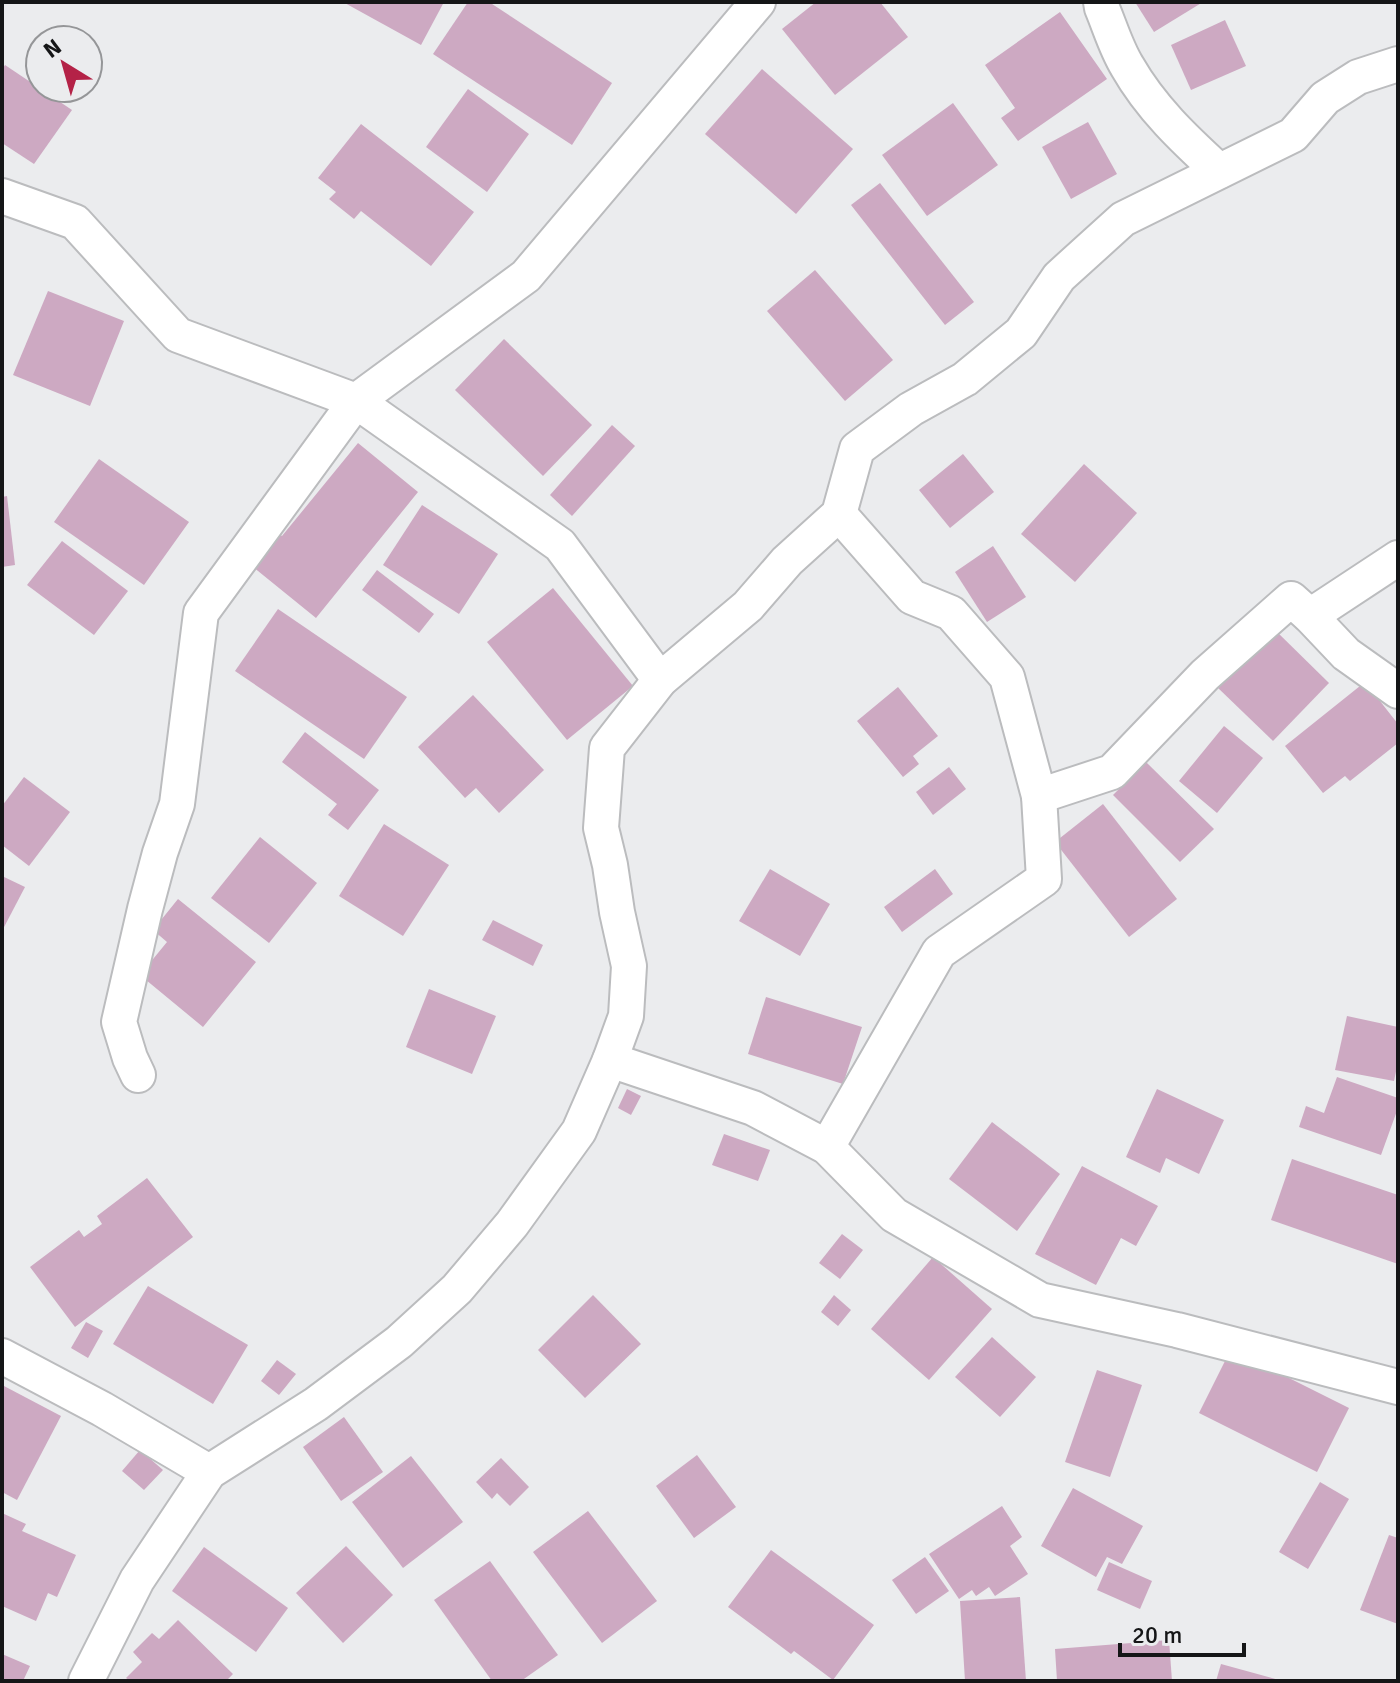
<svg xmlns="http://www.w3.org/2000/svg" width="1400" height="1683" font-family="Signika,sans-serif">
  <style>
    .building { fill: #cda9c2 }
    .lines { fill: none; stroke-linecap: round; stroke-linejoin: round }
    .minor-casing { stroke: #bbbcbe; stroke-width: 38 }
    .minor { stroke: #fff; stroke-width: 34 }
  </style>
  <rect width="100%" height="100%" fill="#ebecee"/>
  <g class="building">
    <polygon points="343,2 444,2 421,45"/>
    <polygon points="468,2 489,2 612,83 572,145 433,54"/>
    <polygon points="816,2 880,2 908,37 835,95 782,29"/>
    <polygon points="1135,2 1203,2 1154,32"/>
    <polygon points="1060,12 1107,79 1018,141 1001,118 1015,108 985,65"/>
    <polygon points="1225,20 1246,66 1191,90 1171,45"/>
    <polygon points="5,65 72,110 34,164 2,143 2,70"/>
    <polygon points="762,69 853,149 796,214 705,134"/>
    <polygon points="468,89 529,134 487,192 426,147"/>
    <polygon points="953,103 998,165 927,216 882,155"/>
    <polygon points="1088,122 1117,174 1071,199 1042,147"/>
    <polygon points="361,124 474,212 431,266 361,211 354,219 329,199 336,192 318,178"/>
    <polygon points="880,183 974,302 945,325 851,205"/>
    <polygon points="815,270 893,360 845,401 767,311"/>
    <polygon points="48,291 124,321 90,406 13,375"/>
    <polygon points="504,339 592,425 543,476 455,390"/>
    <polygon points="612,425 635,446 572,516 550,495"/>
    <polygon points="358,443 418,492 316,618 248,563 274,530 282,536"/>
    <polygon points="963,454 994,492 950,528 919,490"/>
    <polygon points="99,459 189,522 144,585 54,522"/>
    <polygon points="1084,464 1137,513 1075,582 1021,534"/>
    <polygon points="7,496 15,565 2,567 2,497"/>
    <polygon points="422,505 498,554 459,614 383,565"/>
    <polygon points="62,541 128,591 94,635 27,585"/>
    <polygon points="993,546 1026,597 987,622 955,572"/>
    <polygon points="377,570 434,614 419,633 362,590"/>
    <polygon points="553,588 633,686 567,740 487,642"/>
    <polygon points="278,609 407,697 364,759 235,671"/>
    <polygon points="1274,629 1329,683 1273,741 1217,687"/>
    <polygon points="1365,682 1398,724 1398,743 1350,781 1345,776 1323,793 1285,746"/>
    <polygon points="898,687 938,736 913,756 919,764 903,777 857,721"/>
    <polygon points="473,695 544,770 499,813 476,788 465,798 418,747"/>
    <polygon points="1224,726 1263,758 1217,813 1179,781"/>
    <polygon points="305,732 379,790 348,830 328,815 337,804 282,762"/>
    <polygon points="1146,762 1214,829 1180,862 1113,795"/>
    <polygon points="949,767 966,789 933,815 916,792"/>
    <polygon points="24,777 70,812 29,866 2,845 2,806"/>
    <polygon points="1103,804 1177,899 1129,937 1055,842"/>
    <polygon points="384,824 449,865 403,936 339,896"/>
    <polygon points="260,837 317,883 269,943 211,898"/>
    <polygon points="770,869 830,904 800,956 739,921"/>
    <polygon points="935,869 953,894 902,932 884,907"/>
    <polygon points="2,876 25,887 2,931"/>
    <polygon points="178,899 256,962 203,1027 140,975 167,942 153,930"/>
    <polygon points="493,920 543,945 533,966 482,940"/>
    <polygon points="429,989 496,1016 472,1074 406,1047"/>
    <polygon points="766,997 862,1027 843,1084 748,1054"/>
    <polygon points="1347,1016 1398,1027 1398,1062 1394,1081 1335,1070"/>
    <polygon points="1337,1077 1398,1098 1398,1108 1381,1155 1299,1127 1306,1106 1324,1113"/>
    <polygon points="627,1089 641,1096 631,1115 618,1108"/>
    <polygon points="1157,1089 1224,1120 1199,1174 1166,1158 1160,1173 1126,1157"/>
    <polygon points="992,1122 1060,1174 1017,1231 949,1179"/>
    <polygon points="724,1134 770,1150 758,1181 712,1165"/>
    <polygon points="1292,1159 1398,1195 1398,1264 1271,1220"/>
    <polygon points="1082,1166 1158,1206 1136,1246 1121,1238 1096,1285 1035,1254"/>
    <polygon points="147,1178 193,1237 75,1327 30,1267 79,1230 84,1237 102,1224 97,1216"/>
    <polygon points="842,1234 863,1250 840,1279 819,1263"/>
    <polygon points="933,1257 992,1309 929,1380 871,1329"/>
    <polygon points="148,1286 248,1345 213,1404 113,1344"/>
    <polygon points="593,1295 641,1344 585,1398 538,1350"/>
    <polygon points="834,1295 851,1310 838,1326 821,1312"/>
    <polygon points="86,1322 103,1331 88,1358 71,1348"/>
    <polygon points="992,1337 1036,1377 1000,1417 955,1377"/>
    <polygon points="1231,1349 1349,1408 1317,1472 1199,1413"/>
    <polygon points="277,1360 296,1374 279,1395 261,1381"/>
    <polygon points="1097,1370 1142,1385 1110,1477 1065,1462"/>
    <polygon points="4,1386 61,1416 17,1500 2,1492 2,1391"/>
    <polygon points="344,1417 383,1472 341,1501 303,1447"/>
    <polygon points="140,1450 163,1470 144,1490 122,1471"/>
    <polygon points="697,1455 736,1507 694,1538 656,1486"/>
    <polygon points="411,1456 463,1522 403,1568 352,1502"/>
    <polygon points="501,1458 529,1487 510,1506 497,1493 492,1499 476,1482"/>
    <polygon points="1320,1482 1349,1499 1308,1569 1279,1552"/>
    <polygon points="1073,1488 1143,1526 1122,1564 1107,1557 1096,1577 1041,1546"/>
    <polygon points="1002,1506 1022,1537 1010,1546 1028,1574 995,1596 989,1587 976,1596 972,1590 959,1599 929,1554"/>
    <polygon points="588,1511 657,1601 602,1643 533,1552"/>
    <polygon points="2,1513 26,1524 22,1531 76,1555 57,1597 48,1593 36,1621 2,1606"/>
    <polygon points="1389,1535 1398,1538 1398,1624 1360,1610"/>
    <polygon points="346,1546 393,1595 343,1643 296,1593"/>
    <polygon points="204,1547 288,1608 256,1652 172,1591"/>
    <polygon points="771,1550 874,1625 833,1680 794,1651 791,1654 728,1607"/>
    <polygon points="925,1557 949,1591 916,1614 892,1580"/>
    <polygon points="490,1561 558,1655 521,1681 492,1681 434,1600"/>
    <polygon points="1109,1562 1152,1581 1140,1609 1097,1590"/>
    <polygon points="1020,1597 1026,1681 965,1681 960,1601"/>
    <polygon points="178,1620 233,1674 226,1681 130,1681 126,1678 142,1662 133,1652 152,1633 159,1639"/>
    <polygon points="1169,1640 1172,1681 1057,1681 1055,1649"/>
    <polygon points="2,1654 30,1666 23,1681 2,1681"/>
    <polygon points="1221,1664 1279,1680 1279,1681 1216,1681"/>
  </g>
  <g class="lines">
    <g class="minor-casing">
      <g id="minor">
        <path d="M1101,2L1102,8C1110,27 1116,48 1127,66C1151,108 1184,139 1219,171"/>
        <polyline points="2,196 75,222 178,335 356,401 560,545 660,680"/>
        <polyline points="1310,616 1398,558"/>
        <polyline points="1039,796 1112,772 1205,675 1291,599 1310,616 1346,654 1398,691"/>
        <polyline points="610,1060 753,1108 827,1147 894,1215 1040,1300 1177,1330 1398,1387"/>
        <polyline points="138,1075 130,1058 119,1022 145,909 160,853 177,804 201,613 356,401 526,276 758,2"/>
        <polyline points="827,1147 939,952 1044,879 1039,796 1007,677 951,613 912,597 839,514"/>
        <polyline points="2,1356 102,1409 209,1472"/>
        <polyline points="86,1681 137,1580 209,1472 316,1404 399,1342 457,1289 512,1224 579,1131 610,1060 626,1016 629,966 617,912 610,865 601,828 607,748 660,680 748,606 787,561 839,514 857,449 911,409 965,379 1021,333 1059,277 1123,219 1293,135 1325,98 1358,77 1398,64"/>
      </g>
    </g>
    <use href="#minor" class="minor"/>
  </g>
  <rect width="1400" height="1683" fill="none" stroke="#151617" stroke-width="8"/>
  <g transform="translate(64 64) rotate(323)"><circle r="38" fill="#ebecee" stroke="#959698" stroke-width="2"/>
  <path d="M0-6L14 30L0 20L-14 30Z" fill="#b42247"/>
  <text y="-12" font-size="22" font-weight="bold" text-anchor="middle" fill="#151617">N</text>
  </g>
  <path d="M1120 1643v12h124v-12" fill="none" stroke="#151617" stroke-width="4"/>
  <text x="1132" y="1643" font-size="24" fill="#151617" stroke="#ebecee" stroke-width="6" paint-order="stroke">20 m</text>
</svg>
